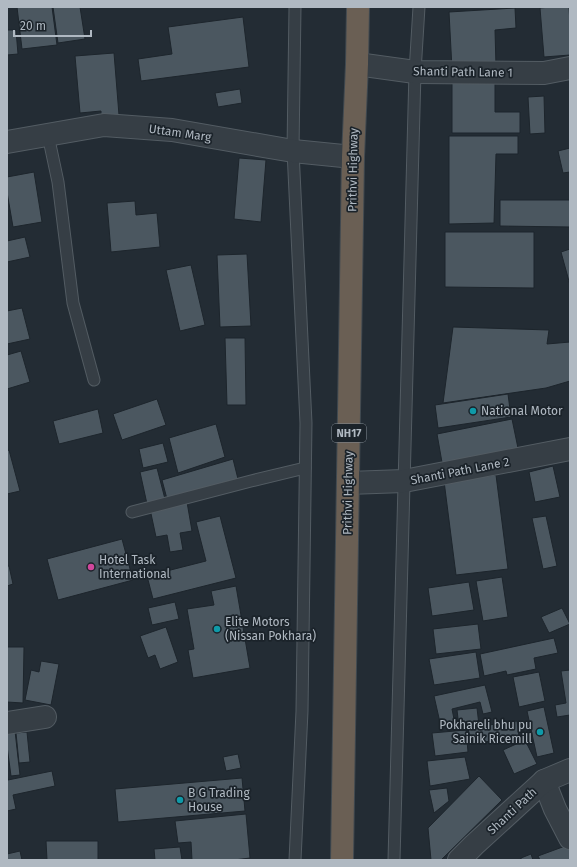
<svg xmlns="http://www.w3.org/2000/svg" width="577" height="867" font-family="'Fira Sans',sans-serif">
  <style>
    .building { fill: #4b5760; stroke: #1d252c }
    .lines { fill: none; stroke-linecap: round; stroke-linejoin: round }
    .lane-casing { stroke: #535c63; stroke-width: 13 }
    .street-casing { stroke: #535c63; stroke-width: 24 }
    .highway-casing { stroke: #404950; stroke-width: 24 }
    .lane { stroke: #363e45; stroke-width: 11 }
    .street { stroke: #363e45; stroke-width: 22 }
    .highway { stroke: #6a5f54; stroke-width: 22 }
    .culture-dot { fill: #0f9aa8; stroke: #1b232a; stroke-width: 1.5 }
    .hotel-dot { fill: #d1479c; stroke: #1b232a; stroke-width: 1.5 }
    .labels { text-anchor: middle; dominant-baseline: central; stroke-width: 3.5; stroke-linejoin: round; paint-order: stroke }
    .shield { fill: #1b232a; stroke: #838c94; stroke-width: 1 }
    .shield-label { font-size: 11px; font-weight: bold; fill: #b0b9c2 }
    .street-label { font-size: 12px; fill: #b0b9c2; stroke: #1b232a }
    .poi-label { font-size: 12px; fill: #b0b9c2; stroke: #1b232a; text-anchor: start }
  </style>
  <rect width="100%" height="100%" fill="#232c34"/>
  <g class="building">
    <polygon points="17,7 52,7 57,45 22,49"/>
    <polygon points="53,7 80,7 85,39 58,43"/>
    <polygon points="550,7 569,7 570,23 570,55 544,57 540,8"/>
    <polygon points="515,8 516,28 495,30 496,66 452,69 449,12"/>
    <polygon points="243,17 249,67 141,81 138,59 172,54 168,27"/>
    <polygon points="7,30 16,30 18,54 7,55"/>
    <polygon points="114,53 119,115 101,116 101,111 80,113 75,56"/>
    <polygon points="452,81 495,81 495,112 520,112 520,133 452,133"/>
    <polygon points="240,89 242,103 218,107 215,93"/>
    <polygon points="544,96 545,133 530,134 528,97"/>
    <polygon points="449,136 518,136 518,154 496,154 494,223 449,224"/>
    <polygon points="570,148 570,172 563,173 558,151"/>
    <polygon points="239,158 266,160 261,222 234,219"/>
    <polygon points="34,172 42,222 13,227 7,192 7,177"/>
    <polygon points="500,200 570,200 570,227 500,226"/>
    <polygon points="135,201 136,215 157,213 160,247 111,252 107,203"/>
    <polygon points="445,232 534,232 534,288 445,287"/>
    <polygon points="25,237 30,257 7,262 7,241"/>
    <polygon points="570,249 570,285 561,252"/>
    <polygon points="247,254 251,326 220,327 217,255"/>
    <polygon points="191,265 205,325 180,331 166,270"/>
    <polygon points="22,308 30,339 7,344 7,311"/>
    <polygon points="453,327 549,330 547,344 570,342 570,381 546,388 443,403"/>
    <polygon points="225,338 245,338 246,405 227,405"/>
    <polygon points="21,351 30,382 7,389 7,355"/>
    <polygon points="508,394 511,417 438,428 435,405"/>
    <polygon points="157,399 166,425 122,440 113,414"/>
    <polygon points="98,409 103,433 59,444 53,421"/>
    <polygon points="512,419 519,453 443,468 437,434"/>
    <polygon points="216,424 225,457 178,473 169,438"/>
    <polygon points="163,443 168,462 143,468 139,449"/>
    <polygon points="9,450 20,491 7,494 7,451"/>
    <polygon points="233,459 238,479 167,499 162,480"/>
    <polygon points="553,466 560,497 535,502 529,472"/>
    <polygon points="157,468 165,499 147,504 140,472"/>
    <polygon points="496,475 508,569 456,575 444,481"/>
    <polygon points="187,502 192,531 180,533 183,550 170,552 167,535 156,537 150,509"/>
    <polygon points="220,516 236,578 153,599 147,576 206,561 196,522"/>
    <polygon points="546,516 557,566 543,569 532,518"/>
    <polygon points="122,539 133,580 58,600 47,559"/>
    <polygon points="7,566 9,566 13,584 7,586"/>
    <polygon points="502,577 508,617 483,621 476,581"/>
    <polygon points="469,582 474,610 432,616 428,588"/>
    <polygon points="236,586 250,668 193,678 188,650 194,649 187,609 214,605 211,591"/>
    <polygon points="175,602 179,619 152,625 148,608"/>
    <polygon points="562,608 570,624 549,633 541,617"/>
    <polygon points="478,624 481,649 436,654 433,629"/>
    <polygon points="166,627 178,662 160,669 155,655 148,658 140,636"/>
    <polygon points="554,638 558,653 534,658 536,669 507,675 506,671 484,676 480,654"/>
    <polygon points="7,647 24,647 23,703 7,702"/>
    <polygon points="476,652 480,678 434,685 429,659"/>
    <polygon points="41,661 59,664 51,705 25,700 31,670 39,672"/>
    <polygon points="570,670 570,715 557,717 555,705 566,703 561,671"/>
    <polygon points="539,672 545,701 519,707 513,677"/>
    <polygon points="485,685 492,712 483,714 480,702 452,709 455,724 441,727 434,696"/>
    <polygon points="544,707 554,753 537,757 527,711"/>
    <polygon points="477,708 479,725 459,727 457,710"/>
    <polygon points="517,721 519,737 471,744 468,728"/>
    <polygon points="466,730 468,752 435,756 432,733"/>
    <polygon points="15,731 20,775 11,776 7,746 7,733"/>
    <polygon points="27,732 30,762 19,763 16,733"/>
    <polygon points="525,740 537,764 514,774 503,750"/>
    <polygon points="238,754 241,768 226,771 223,757"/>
    <polygon points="465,757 470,779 430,786 427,761"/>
    <polygon points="52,771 55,786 13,795 16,809 7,811 7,773 8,780"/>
    <polygon points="479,776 502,800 441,860 431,860 428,828"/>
    <polygon points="242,778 245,811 118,822 115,789"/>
    <polygon points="447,788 449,801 434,813 429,790"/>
    <polygon points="246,814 250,858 234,860 192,860 191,842 178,843 175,821"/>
    <polygon points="46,841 98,841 98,860 47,860"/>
    <polygon points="568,845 570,849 570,860 540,860 538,856"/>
    <polygon points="180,847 182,860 155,860 154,849"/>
    <polygon points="20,851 22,860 7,860 7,854"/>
    <polygon points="531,854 533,860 521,860 521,858"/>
  </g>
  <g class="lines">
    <g class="lane-casing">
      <g id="lane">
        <polyline points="48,135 58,182 73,303 94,380"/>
        <polyline points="132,512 251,481 305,468"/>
        <polyline points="295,860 302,711 306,423 293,151 295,7"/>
        <polyline points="394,860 415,72 419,7"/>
      </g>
    </g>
    <g class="street-casing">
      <g id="street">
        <polyline points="357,64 415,72 544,73 570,68"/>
        <polyline points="7,142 104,125 172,130 293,151 353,157"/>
        <polyline points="348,483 404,481 570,449"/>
        <polyline points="7,723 45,717"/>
        <polyline points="544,781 555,809 570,838"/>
        <polyline points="459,860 474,845 544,781 570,770"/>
      </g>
    </g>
    <g class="highway-casing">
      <polyline id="highway" points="342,860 353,157 357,64 358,7"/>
    </g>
    <use href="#lane" class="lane"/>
    <use href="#street" class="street"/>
    <use href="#highway" class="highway"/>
  </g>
  <g class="culture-dot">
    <circle cx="473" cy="411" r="4"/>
    <circle cx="217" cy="629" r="4"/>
    <circle cx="540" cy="732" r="4"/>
    <circle cx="180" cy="800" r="4"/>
  </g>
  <circle class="hotel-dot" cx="91" cy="567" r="4"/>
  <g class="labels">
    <rect class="shield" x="332" y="424" width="34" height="18" rx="3"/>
    <g class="shield-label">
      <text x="349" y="433">NH17</text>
    </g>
    <g class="street-label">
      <text transform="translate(463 72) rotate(1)">Shanti Path Lane 1</text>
      <text transform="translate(180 133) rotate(8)">Uttam Marg</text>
      <text transform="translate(353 170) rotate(-89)">Prithvi Highway</text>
      <text transform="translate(460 471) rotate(-11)">Shanti Path Lane 2</text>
      <text transform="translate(348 493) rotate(-89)">Prithvi Highway</text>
      <text transform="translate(512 811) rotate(-43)">Shanti Path</text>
    </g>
    <g class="poi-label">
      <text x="481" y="411">National Motor</text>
      <text x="99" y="560">Hotel Task<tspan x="99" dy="14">International</tspan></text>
      <text x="225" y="622">Elite Motors<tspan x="225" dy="14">(Nissan Pokhara)</tspan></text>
      <text x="532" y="725" text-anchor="end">Pokhareli bhu pu<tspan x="532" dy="14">Sainik Ricemill</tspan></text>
      <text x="188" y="793">B G Trading<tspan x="188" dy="14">House</tspan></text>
    </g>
  </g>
  <rect width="577" height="867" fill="none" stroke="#b0b9c2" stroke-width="16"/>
  <path d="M14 30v6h77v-6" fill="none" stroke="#b0b9c2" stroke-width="2"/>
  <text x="20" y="30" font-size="12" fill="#b0b9c2" stroke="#1b232a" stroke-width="3" paint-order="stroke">20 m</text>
</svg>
